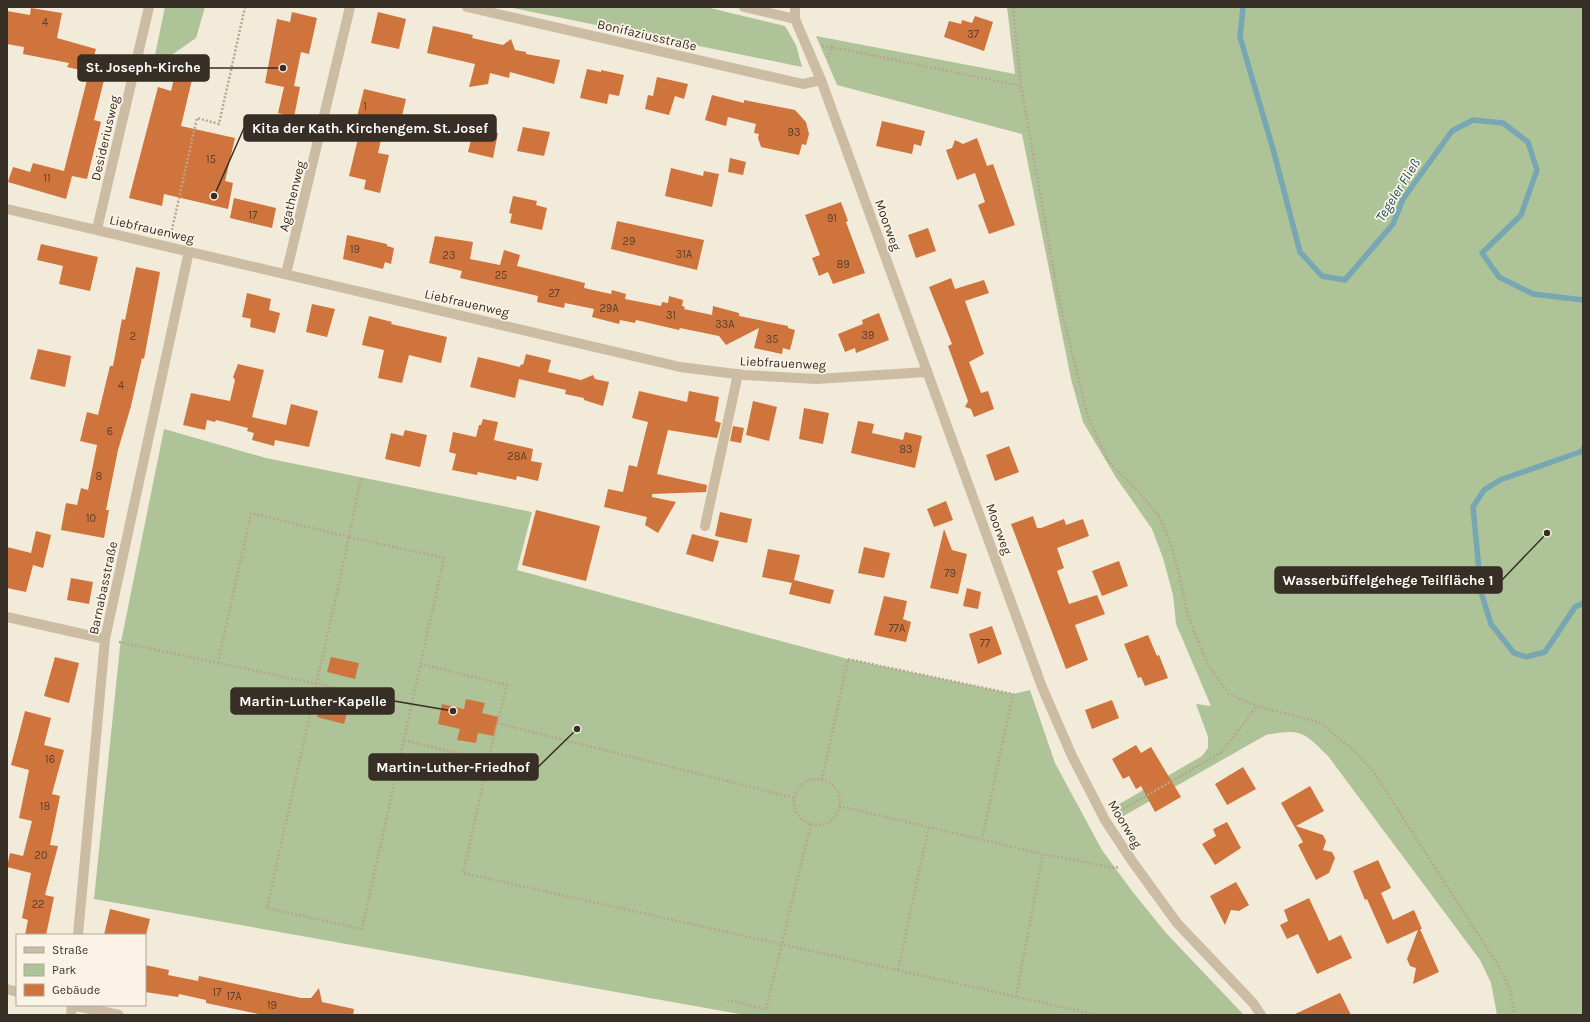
<svg xmlns="http://www.w3.org/2000/svg" width="1590" height="1022" font-family="Karla,sans-serif">
  <style>
    .green { fill: #afc398 }
    .lines { fill: none; stroke-linecap: round; stroke-linejoin: round }
    .stream { stroke: #76a7b2; stroke-width: 5.5 }
    .building { fill: #cf743c }
    .path { stroke: #b8a68e; stroke-width: 2.5; stroke-dasharray: 2 2; stroke-linecap: butt }
    .service { stroke: #ccbca4; stroke-width: 10 }
    .minor { stroke: #ccbca4; stroke-width: 10 }
    .labels { text-anchor: middle; dominant-baseline: central; stroke-width: 3.5; stroke-linejoin: round; paint-order: stroke }
    .number-label { font-size: 11px; fill: #5d402c }
    .street-label { font-size: 13px; fill: #372e26; stroke: #fbf4e6 }
    .water-label { font-size: 14px; font-style: italic; fill: #194e5c; stroke: #fbf4e6 }
    .leader { fill: none; stroke: #372e26; stroke-width: 1.5 }
    .callout-dot { fill: #372e26; stroke: #fbf4e6; stroke-width: 1.5 }
    .callout { fill: #372e26; stroke: #372e26; stroke-width: 1.5 }
    .callout-label { font-size: 14px; text-anchor: middle; font-weight: bold; fill: #fff }
  </style>
  <rect width="100%" height="100%" fill="#f3ebd9"/>
  <g class="green">
    <polygon points="165,7 205,7 196,38 173,54 160,76 151,74"/>
    <polygon points="508,7 706,7 785,26 796,45 802,67"/>
    <path d="M1007,7H1583V1015H1497L1491,983L1480,960L1328,756C1304,732 1301,728 1266,735L1120,818L1114,807L1202,756L1208,748V737L1196,704L1211,706L1176,624L1173,595L1163,558L1152,529L1115,476L1083,422L1071,379L1022,134L837,85L816,36L1015,74Z"/>
    <polygon points="164,429 266,458 532,512 517,570 848,659 1013,694 1030,690 1055,763 1102,850 1132,891 1166,933 1244,1015 745,1015 94,899 120,647"/>
  </g>
  <g class="lines">
    <g class="stream">
      <polyline points="1243,7 1240,37 1273,149 1300,252 1322,276 1345,280 1393,224 1403,199 1452,131 1473,120 1503,123 1528,142 1537,170 1521,215 1482,253 1499,277 1533,294 1583,300"/>
      <polyline points="1583,449 1580,452 1500,480 1484,490 1473,507 1481,592 1491,624 1514,653 1526,657 1545,652 1575,607 1583,603"/>
    </g>
  </g>
  <g class="building">
    <polygon points="31,8 62,13 57,38 96,49 89,72 67,67 69,63 23,54 24,47 7,44 7,11 30,15"/>
    <polygon points="292,12 317,18 309,54 301,52 294,86 300,87 294,117 278,113 284,87 265,83 277,19 290,22"/>
    <polygon points="378,12 406,19 399,49 371,43"/>
    <polygon points="975,16 993,22 984,51 944,37 949,21 961,24 962,20 972,23"/>
    <polygon points="433,26 473,35 472,38 503,45 511,39 515,50 526,52 526,54 560,60 554,84 510,72 509,78 490,73 488,84 469,87 475,64 427,53"/>
    <polygon points="178,62 195,67 181,126 235,138 225,181 233,183 228,209 164,194 162,206 129,198 158,87 171,91"/>
    <polygon points="587,69 601,72 601,70 624,75 619,96 609,94 607,104 580,98"/>
    <polygon points="89,72 105,76 94,120 101,122 87,179 72,176 66,199 8,182 13,167 30,172 33,163 64,171"/>
    <polygon points="657,77 688,84 684,99 675,96 669,115 645,109 648,95 653,96"/>
    <polygon points="364,89 406,99 401,120 386,117 378,153 389,155 380,193 364,189 366,180 349,176 362,122 356,121"/>
    <polygon points="712,95 744,103 744,100 795,110 806,122 809,134 806,145 802,144 799,155 761,147 758,138 759,134 754,133 756,124 728,117 726,126 705,120"/>
    <polygon points="882,121 925,131 921,146 914,144 912,154 876,146"/>
    <polygon points="523,127 550,132 544,156 517,151"/>
    <polygon points="474,128 498,133 493,158 468,152"/>
    <polygon points="977,138 987,166 993,164 1015,225 989,234 978,205 985,202 975,173 957,180 946,150 952,148 955,140 963,144"/>
    <polygon points="730,158 746,162 743,175 728,172"/>
    <polygon points="671,168 703,176 704,171 719,174 712,207 665,196"/>
    <polygon points="513,196 537,201 536,205 547,208 542,230 510,223 512,214 509,213"/>
    <polygon points="234,198 276,208 272,228 230,218"/>
    <polygon points="841,202 848,221 846,222 865,273 833,284 828,272 819,276 812,258 820,255 805,215"/>
    <polygon points="617,221 704,240 697,270 611,249"/>
    <polygon points="928,228 936,251 916,258 908,235"/>
    <polygon points="347,235 387,244 387,246 394,248 391,264 385,262 383,269 343,259"/>
    <polygon points="435,236 473,242 470,259 500,265 504,250 520,255 517,266 585,283 584,288 611,294 612,290 626,294 625,299 661,306 662,302 668,303 669,296 683,300 682,306 685,307 684,309 712,315 713,306 739,313 739,316 788,326 788,328 795,330 790,350 783,348 782,354 754,348 759,328 726,345 719,336 680,328 679,330 636,320 635,323 620,320 619,324 592,317 594,309 565,303 564,308 537,302 538,296 460,278 462,271 429,263"/>
    <polygon points="41,244 98,257 90,291 59,284 63,266 37,260"/>
    <polygon points="136,267 160,272 144,359 142,358 131,406 118,450 106,510 109,510 104,538 61,530 66,503 77,505 81,488 88,490 97,445 80,441 87,412 98,415 110,366 113,366 122,319 125,320"/>
    <polygon points="951,278 955,289 984,280 989,293 965,301 984,354 969,362 981,393 988,391 994,409 974,417 971,409 965,407 968,401 948,346 952,344 929,287"/>
    <polygon points="247,293 271,299 269,310 280,313 275,333 250,327 251,319 242,317"/>
    <polygon points="312,304 335,309 327,337 306,332"/>
    <polygon points="879,313 889,340 856,353 855,348 845,352 838,334 863,324 862,320"/>
    <polygon points="369,316 392,322 391,324 447,337 441,363 409,355 402,383 378,378 384,350 362,345"/>
    <polygon points="38,349 71,356 65,387 30,379"/>
    <polygon points="526,354 551,360 548,372 581,380 593,375 595,379 609,382 603,406 584,400 584,398 565,394 566,390 519,379 515,398 470,387 478,357 520,367 521,364 523,365"/>
    <polygon points="238,364 264,370 252,417 286,425 291,404 318,411 309,447 275,440 274,446 252,440 254,433 247,431 248,428 216,420 215,422 207,420 205,430 183,425 191,393 230,401 235,380 233,377"/>
    <polygon points="639,391 687,402 689,391 719,397 715,421 721,423 717,438 668,430 657,474 707,485 706,492 652,494 652,497 676,502 658,533 645,525 647,517 604,507 608,489 623,492 629,465 637,467 648,422 632,418"/>
    <polygon points="753,401 777,407 769,441 746,435"/>
    <polygon points="804,408 829,413 823,444 799,439"/>
    <polygon points="483,419 498,422 494,440 533,449 531,461 542,463 538,481 517,476 516,480 478,472 477,475 452,470 456,454 449,452 453,432 476,437 479,425 481,425"/>
    <polygon points="858,421 874,424 872,433 903,440 905,432 922,436 915,468 851,453"/>
    <polygon points="733,426 744,428 741,443 730,441"/>
    <polygon points="405,430 427,435 420,467 385,459 391,433 403,436"/>
    <polygon points="1009,446 1019,472 995,481 986,455"/>
    <polygon points="946,501 953,520 934,527 927,509"/>
    <polygon points="536,510 600,526 586,581 522,565"/>
    <polygon points="720,512 752,519 747,543 715,536"/>
    <polygon points="1033,516 1037,528 1041,528 1064,519 1066,525 1083,519 1089,536 1057,548 1064,568 1057,571 1069,604 1097,595 1105,614 1075,625 1088,660 1066,669 1011,524"/>
    <polygon points="944,529 952,550 967,554 958,594 930,588"/>
    <polygon points="36,531 51,535 43,568 33,565 26,592 7,588 7,547 31,553"/>
    <polygon points="692,534 719,541 713,562 686,554"/>
    <polygon points="864,547 890,553 884,578 858,573"/>
    <polygon points="768,549 800,555 794,580 834,590 830,604 789,594 792,583 762,577"/>
    <polygon points="1119,561 1128,586 1102,596 1092,571"/>
    <polygon points="71,578 93,582 89,604 67,600"/>
    <polygon points="967,588 981,592 978,609 963,606"/>
    <polygon points="884,596 907,601 903,619 911,622 906,642 874,635"/>
    <polygon points="992,626 1002,654 978,664 969,634"/>
    <polygon points="1148,635 1157,656 1159,655 1168,678 1145,686 1141,677 1138,678 1124,644"/>
    <polygon points="55,657 79,663 69,703 44,696"/>
    <polygon points="331,657 359,663 355,679 327,672"/>
    <polygon points="466,699 485,703 482,713 498,717 494,736 478,733 476,743 457,740 460,729 438,724 442,704 464,709"/>
    <polygon points="1112,700 1119,718 1092,729 1085,710"/>
    <polygon points="321,702 348,709 344,724 317,717"/>
    <polygon points="25,711 51,718 44,745 64,750 52,794 60,796 50,845 58,846 45,895 54,897 46,935 25,935 28,920 22,918 31,873 7,867 10,853 23,856 32,821 19,818 29,770 11,765"/>
    <polygon points="1136,745 1141,753 1151,747 1181,797 1155,812 1141,786 1136,789 1129,776 1123,779 1112,759"/>
    <polygon points="1243,767 1256,789 1227,805 1215,784"/>
    <polygon points="1310,786 1324,811 1296,826 1323,835 1326,841 1323,850 1332,852 1335,858 1329,873 1316,880 1298,845 1303,842 1281,803"/>
    <polygon points="1227,822 1241,848 1215,865 1202,844 1216,836 1213,829"/>
    <polygon points="1378,860 1391,888 1381,893 1393,920 1414,910 1422,929 1420,929 1439,972 1413,984 1416,968 1410,966 1407,959 1418,930 1387,944 1367,899 1365,900 1353,871"/>
    <polygon points="1236,882 1249,905 1239,911 1231,910 1225,925 1210,896"/>
    <polygon points="1309,898 1329,941 1341,935 1352,958 1317,974 1298,934 1287,939 1280,925 1288,921 1284,910"/>
    <polygon points="110,909 150,919 146,935 104,935"/>
    <polygon points="145,965 169,970 168,975 198,981 199,976 301,998 311,998 319,988 322,1002 354,1009 353,1015 263,1015 206,1003 206,1000 179,994 178,997 145,992"/>
    <polygon points="1340,993 1351,1015 1293,1015"/>
  </g>
  <g class="lines">
    <g class="path">
      <polyline points="1013,7 1021,86 1059,300 1088,417 1109,462 1140,493 1160,518 1172,548 1181,582 1188,616 1208,665 1229,694 1257,706 1319,722 1353,750 1373,771 1501,970 1511,992 1514,1015"/>
      <polyline points="822,46 832,47"/>
      <polyline points="828,58 832,47 1021,86"/>
      <polyline points="171,234 197,118 219,124 245,7"/>
      <polygon points="349,537 444,558 362,929 267,908"/>
      <polyline points="119,642 412,704"/>
      <polyline points="218,663 251,513 349,537 361,478"/>
      <polyline points="497,723 794,798"/>
      <polyline points="404,740 488,761 507,685 421,664"/>
      <polyline points="488,761 463,873 1098,1015"/>
      <circle cx="817" cy="802" r="23"/>
      <polyline points="822,780 848,659 1013,694 982,839"/>
      <polyline points="839,806 1043,854 1115,868 1118,867"/>
      <polyline points="1116,813 1222,752 1257,706"/>
      <polyline points="898,970 929,826"/>
      <polyline points="1016,997 1043,854"/>
      <polyline points="727,1000 766,1009 811,824"/>
    </g>
    <polyline class="service" points="705,526 738,374"/>
    <g class="minor">
      <polyline points="467,7 803,84 821,80"/>
      <polyline points="744,7 795,19"/>
      <polyline points="795,7 795,19 821,80 1042,687 1072,756 1105,820 1132,861 1177,923 1253,1003 1261,1015"/>
      <polyline points="7,209 680,367 744,375 816,379 927,372"/>
      <polyline points="97,229 149,7"/>
      <polyline points="286,274 350,7"/>
      <polyline points="7,617 105,639"/>
      <polyline points="78,935 105,639 189,251"/>
      <polyline points="7,989 17,992"/>
      <polyline points="71,1005 119,1015"/>
      <polyline points="71,1015 72,1005"/>
    </g>
  </g>
  <g class="labels">
    <g class="number-label">
      <text x="45" y="22">4</text>
      <text x="973" y="34">37</text>
      <text x="365" y="106">1</text>
      <text x="794" y="132">93</text>
      <text x="211" y="159">15</text>
      <text x="47" y="178">11</text>
      <text x="253" y="215">17</text>
      <text x="832" y="218">91</text>
      <text x="629" y="241">29</text>
      <text x="355" y="249">19</text>
      <text x="684" y="254">31A</text>
      <text x="449" y="255">23</text>
      <text x="843" y="264">89</text>
      <text x="501" y="275">25</text>
      <text x="554" y="293">27</text>
      <text x="609" y="308">29A</text>
      <text x="671" y="315">31</text>
      <text x="725" y="324">33A</text>
      <text x="868" y="335">39</text>
      <text x="133" y="336">2</text>
      <text x="772" y="339">35</text>
      <text x="121" y="385">4</text>
      <text x="110" y="431">6</text>
      <text x="906" y="449">83</text>
      <text x="517" y="456">28A</text>
      <text x="99" y="476">8</text>
      <text x="91" y="518">10</text>
      <text x="950" y="573">79</text>
      <text x="897" y="628">77A</text>
      <text x="985" y="643">77</text>
      <text x="50" y="759">16</text>
      <text x="45" y="806">18</text>
      <text x="41" y="855">20</text>
      <text x="38" y="904">22</text>
      <text x="217" y="992">17</text>
      <text x="234" y="996">17A</text>
      <text x="272" y="1005">19</text>
    </g>
    <g class="street-label">
      <text transform="translate(647 35) rotate(13)">Bonifaziusstraße</text>
      <text transform="translate(105 138) rotate(-77)">Desideriusweg</text>
      <text transform="translate(292 196) rotate(-76)">Agathenweg</text>
      <text transform="translate(888 225) rotate(70)">Moorweg</text>
      <text transform="translate(152 229) rotate(13)">Liebfrauenweg</text>
      <text transform="translate(467 303) rotate(13)">Liebfrauenweg</text>
      <text transform="translate(783 363) rotate(3)">Liebfrauenweg</text>
      <text transform="translate(999 529) rotate(70)">Moorweg</text>
      <text transform="translate(103 588) rotate(-78)">Barnabasstraße</text>
      <text transform="translate(1125 824) rotate(59)">Moorweg</text>
    </g>
    <g class="water-label">
      <text transform="translate(1398 190) rotate(-58)">Tegeler Fließ</text>
    </g>
  </g>
  <path class="leader" d="M283 68L209 68M214 196L244 128M1547 533L1502 580M453 711L394 701M577 729L538 767"/>
  <g class="callout-dot">
    <circle cx="283" cy="68" r="4"/>
    <circle cx="214" cy="196" r="4"/>
    <circle cx="1547" cy="533" r="4"/>
    <circle cx="453" cy="711" r="4"/>
    <circle cx="577" cy="729" r="4"/>
  </g>
  <g class="callout">
    <rect x="78" y="55" width="131" height="26" rx="4"/>
    <rect x="244" y="115" width="252" height="26" rx="4"/>
    <rect x="1275" y="567" width="227" height="26" rx="4"/>
    <rect x="231" y="688" width="163" height="26" rx="4"/>
    <rect x="369" y="754" width="169" height="26" rx="4"/>
  </g>
  <g class="callout-label">
    <text x="143" y="72">St. Joseph-Kirche</text>
    <text x="370" y="133">Kita der Kath. Kirchengem. St. Josef</text>
    <text x="1388" y="585">Wasserbüffelgehege Teilfläche 1</text>
    <text x="313" y="706">Martin-Luther-Kapelle</text>
    <text x="453" y="772">Martin-Luther-Friedhof</text>
  </g>
  <rect width="1590" height="1022" fill="none" stroke="#372e26" stroke-width="16"/>
  <rect x="16" y="934" width="130" height="72" fill="#fbf4e6" stroke="#ada599"/>
  <rect x="24" y="947" width="20" height="6" fill="#ccbca4" stroke="#ada599"/>
  <text x="52" y="954" font-size="12" fill="#372e26">Straße</text>
  <rect x="24" y="964" width="20" height="12" fill="#afc398" stroke="#ada599"/>
  <text x="52" y="974" font-size="12" fill="#372e26">Park</text>
  <rect x="24" y="984" width="20" height="12" fill="#cf743c" stroke="#ada599"/>
  <text x="52" y="994" font-size="12" fill="#372e26">Gebäude</text>
</svg>
